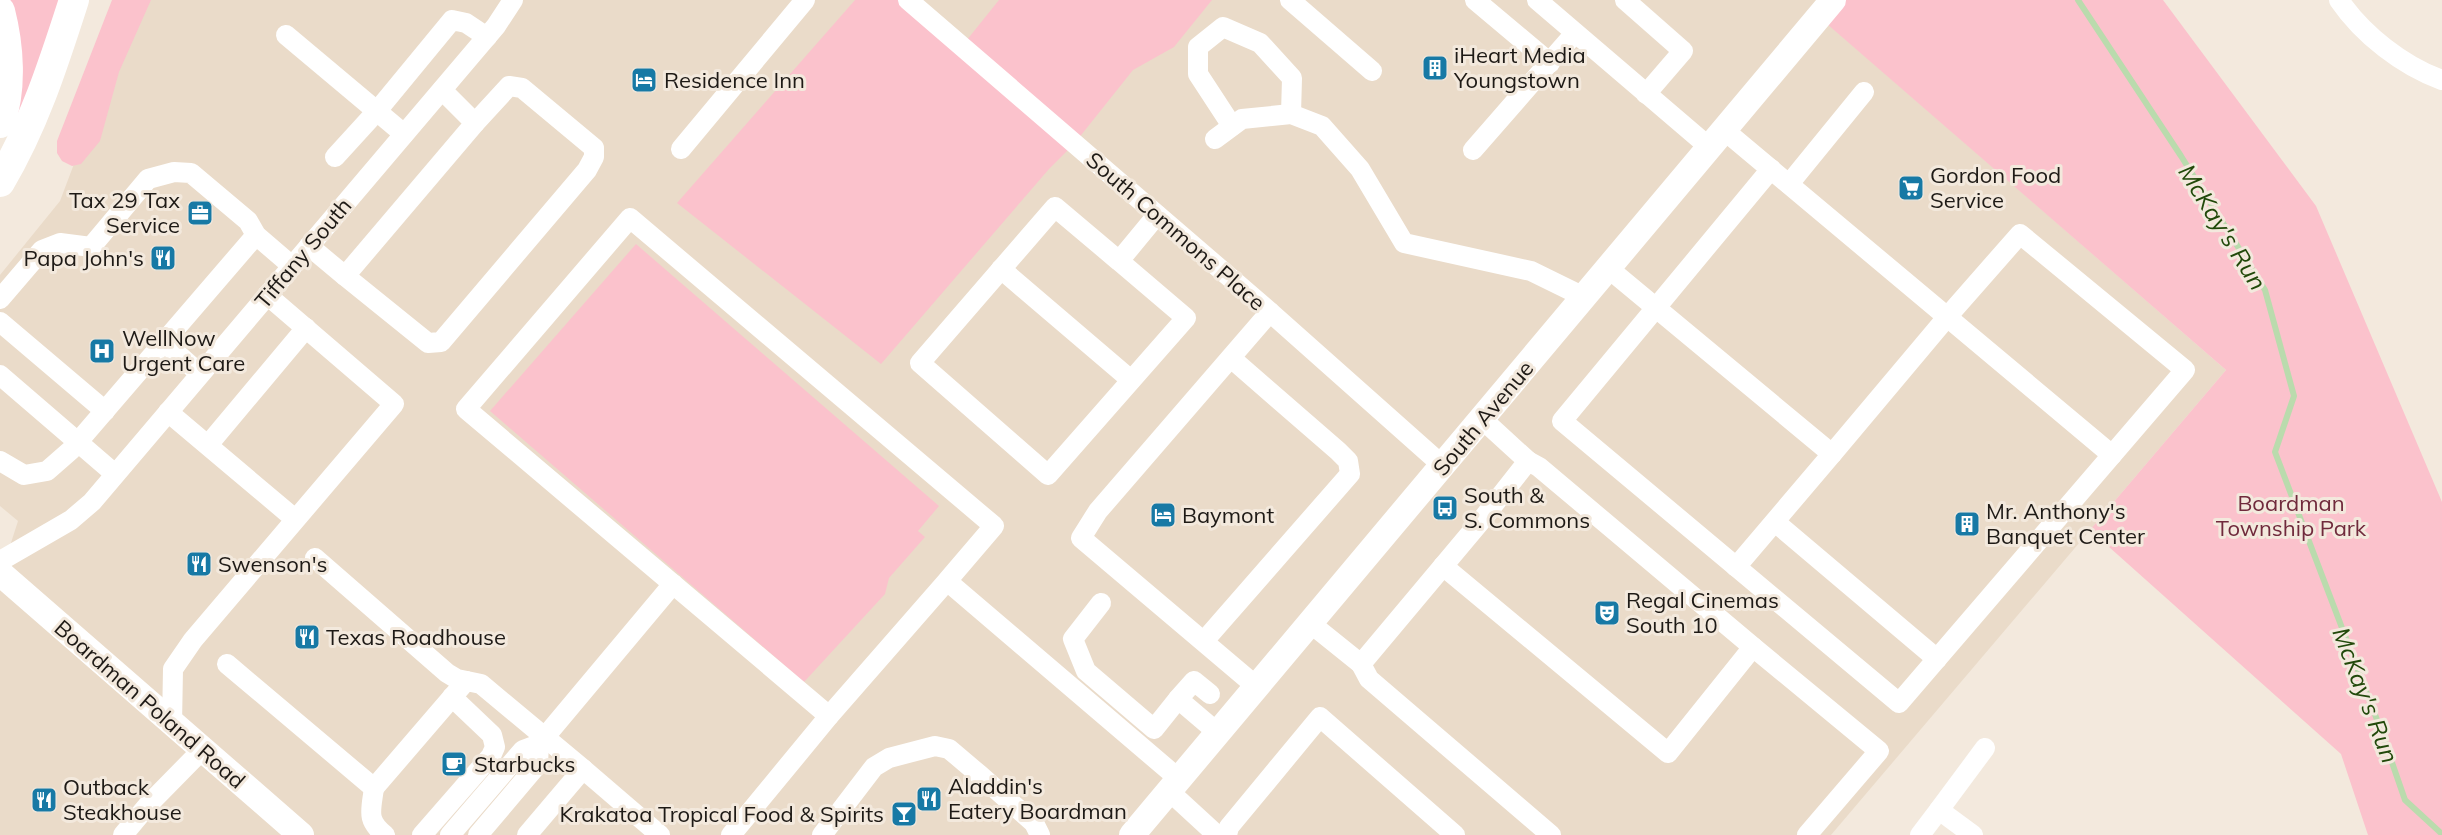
<svg xmlns="http://www.w3.org/2000/svg" width="2442" height="835" font-family="Mulish,sans-serif">
  <style>
    .built { fill: #eadbc9 }
    .green { fill: #fbc2cc }
    .lines { fill: none; stroke-linecap: round; stroke-linejoin: round }
    .stream { stroke: #badbad; stroke-width: 6 }
    .minor { stroke: #fff; stroke-width: 20 }
    .major { stroke: #fff; stroke-width: 26 }
    .highway { stroke: #fff; stroke-width: 30 }
    .labels { text-anchor: middle; dominant-baseline: central; stroke-width: 6; stroke-linejoin: round; paint-order: stroke }
    .poi-label { font-size: 22px; fill: #1e1a16; stroke: #f3e9dd; text-anchor: start }
    .street-label { font-size: 22px; fill: #1e1a16; stroke: #f3e9dd }
    .park-label { font-size: 22px; fill: #702a3c; stroke: #f3e9dd }
    .water-label { font-size: 24px; font-style: italic; fill: #21490a; stroke: #f3e9dd }
  </style>
  <rect width="100%" height="100%" fill="#f3e9dd"/>
  <polygon class="built" points="136,0 1833,0 1820,17 2226,370 1831,835 0,835 0,577 18,521 0,506 0,275 60,201"/>
  <g class="green">
    <polygon points="5,0 66,0 16,132"/>
    <polygon points="112,0 151,0 119,72 100,141 81,164 72,166 62,161 57,153 57,141"/>
    <polygon points="855,0 908,0 962,46 999,0 1212,0 1174,47 1133,70 1074,144 1049,169 881,364 677,203"/>
    <polygon points="1833,0 2163,0 2316,206 2442,502 2442,835 2368,835 2341,754 2090,530 2226,370 1819,17"/>
    <polygon points="636,244 939,506 918,531 925,537 889,578 885,594 804,682 490,411"/>
  </g>
  <g class="lines">
    <polyline class="stream" points="2078,0 2181,156 2265,290 2294,396 2275,452 2379,725 2405,800 2442,834"/>
    <g class="minor">
      <polyline points="908,0 1270,312 1442,465"/>
      <polyline points="1290,0 1372,71"/>
      <polyline points="1475,0 1550,63"/>
      <polyline points="1537,0 1709,147"/>
      <polyline points="1625,0 1683,51 1646,94"/>
      <path d="M2339,0C2363,35 2403,66 2442,80"/>
      <polyline points="286,35 404,134"/>
      <polyline points="1232,126 1198,74 1198,47 1223,27 1260,43 1292,78 1291,114"/>
      <polyline points="1724,130 2112,455"/>
      <polyline points="1215,139 1242,119 1291,114 1322,126 1360,169 1404,243 1531,271 1584,297"/>
      <polyline points="681,149 805,0"/>
      <polyline points="1473,150 1575,33"/>
      <polyline points="335,157 377,111 452,20 466,23 487,37"/>
      <polyline points="1771,169 1562,421 1899,703 2185,370 2020,234 1948,316 1832,454"/>
      <polyline points="1789,184 1864,92"/>
      <polyline points="309,246 345,276 475,123 442,90"/>
      <polyline points="1119,261 1186,318 1048,475 920,363 1055,207 1119,261 1157,215"/>
      <polyline points="1608,268 1832,454 1736,567"/>
      <polyline points="1001,269 1131,380"/>
      <polyline points="345,276 428,343 441,342 587,170 594,157 594,148 522,88 509,86 475,123"/>
      <polyline points="0,299 42,250 60,243 91,247 148,179 174,172 191,173 248,221 256,235 292,266"/>
      <polyline points="0,322 105,411"/>
      <polyline points="164,342 200,374"/>
      <polyline points="0,375 115,474"/>
      <polyline points="168,412 295,519"/>
      <polyline points="208,445 306,328"/>
      <polyline points="0,461 24,475 47,471 71,450 256,235"/>
      <polyline points="1775,522 1937,659"/>
      <polyline points="315,558 447,673 457,679 481,684 583,769"/>
      <polyline points="0,561 71,520 92,502 496,26 513,0"/>
      <polyline points="1443,566 1668,753 1753,647 1539,467 1528,461"/>
      <polyline points="947,581 994,526 630,218 466,409 829,716 947,581 1179,779"/>
      <polyline points="1101,603 1073,639 1086,671 1154,729 1178,699"/>
      <polyline points="1310,623 1361,664 1480,522 1528,461 1482,419"/>
      <polyline points="1204,641 1350,474 1348,461 1338,451 1231,358"/>
      <polyline points="1753,647 1879,751 1807,835"/>
      <polyline points="227,664 374,788 466,681"/>
      <polyline points="1361,664 1369,679 1551,835"/>
      <polyline points="1257,687 1081,538 1098,511 1270,312"/>
      <polyline points="1210,694 1194,681 1178,699 1218,733"/>
      <polyline points="172,724 173,669 193,640 394,404 267,295"/>
      <path d="M374,788C371,811 366,820 385,835"/>
      <polyline points="1169,791 1217,835"/>
      <polyline points="123,835 148,805 202,750"/>
      <polyline points="422,835 491,756 495,747 492,735 452,697"/>
      <polyline points="450,835 523,750 539,744 673,584"/>
      <polyline points="478,835 538,764 539,744"/>
      <polyline points="527,835 583,769 660,835"/>
      <polyline points="731,835 829,716"/>
      <polyline points="822,835 874,767 889,758 935,746 949,749 981,776 1034,823 1040,835"/>
      <polyline points="1227,835 1229,827 1320,717 1455,835"/>
      <polyline points="1920,835 1939,810"/>
      <polyline points="1973,835 1939,810 1985,748"/>
    </g>
    <g class="major">
      <polyline points="0,573 301,835"/>
      <polyline points="1132,835 1833,0"/>
    </g>
    <g class="highway">
      <path d="M0,11C9,46 12,88 0,123"/>
      <path d="M0,182C34,125 54,62 74,0"/>
    </g>
  </g>
  <defs>
    <g id="building-square" transform="scale(1.35)"><rect x="-9" y="-9" width="18" height="18" rx="4" fill="#1779a5" stroke="#f3e9dd"/><path d="M-4-6H4V6H1V3H-1V6H-4ZM-2.5-4.3h1.7v1.8h-1.7ZM.8-4.3h1.7v1.8H.8ZM-2.5-1h1.7V.8h-1.7ZM.8-1h1.7V.8H.8Z" fill="#fff"/></g>
    <g id="hotel-square" transform="scale(1.35)"><rect x="-9" y="-9" width="18" height="18" rx="4" fill="#1779a5" stroke="#f3e9dd"/><path d="M-6-4.5h1.5V1H6V5H4.5V3h-9V5H-6ZM-4 0a1.8 1.8 0 1 1 3.6 0ZM.5 0V-2.5h3Q6-2.5 6 0Z" fill="#fff"/></g>
    <g id="supermarket-square" transform="scale(1.35)"><rect x="-9" y="-9" width="18" height="18" rx="4" fill="#1779a5" stroke="#f3e9dd"/><path d="M-6-5.5h2.5l.6 2H6L4.5 2H-2.5L-4.4-4H-6ZM-1.5 3.2a1.3 1.3 0 1 0 .1 0ZM3 3.2a1.3 1.3 0 1 0 .1 0Z" fill="#fff"/></g>
    <g id="office-square" transform="scale(1.35)"><rect x="-9" y="-9" width="18" height="18" rx="4" fill="#1779a5" stroke="#f3e9dd"/><path d="M-6-3h4V-5.5h4V-3h4V5H-6ZM-1-4.5V-3h2v-1.5ZM-6 0V1H6V0Z" fill="#fff"/></g>
    <g id="restaurant-square" transform="scale(1.35)"><rect x="-9" y="-9" width="18" height="18" rx="4" fill="#1779a5" stroke="#f3e9dd"/><path d="M-5-6h1v4h1v-4h1v4h1v-4h1v5L-1.5 .5V6h-2V.5L-5-1ZM5-6V6H3V1.5H1.5Q1.5-4 5-6Z" fill="#fff"/></g>
    <g id="hospital-square" transform="scale(1.35)"><rect x="-9" y="-9" width="18" height="18" rx="4" fill="#1779a5" stroke="#f3e9dd"/><path d="M-5-5h3v3.5h4V-5h3V5h-3V1.5h-4V5h-3Z" fill="#fff"/></g>
    <g id="bus-square" transform="scale(1.35)"><rect x="-9" y="-9" width="18" height="18" rx="4" fill="#1779a5" stroke="#f3e9dd"/><path d="M-5-6H5V4H4V6H2V4H-2V6H-4V4H-5ZM-3.5-4V0h7V-4ZM-3.5 1.2v1.5H-2V1.2ZM2 1.2v1.5H3.5V1.2Z" fill="#fff"/></g>
    <g id="theatre-square" transform="scale(1.35)"><rect x="-9" y="-9" width="18" height="18" rx="4" fill="#1779a5" stroke="#f3e9dd"/><path d="M-5-5.5Q0-4 5-5.5V0Q5 5 0 6Q-5 5-5 0ZM-3.3-2.5H-1v1.5H-3.3ZM1-2.5H3.3v1.5H1ZM-2.8 1Q0 5.5 2.8 1Z" fill="#fff"/></g>
    <g id="cafe-square" transform="scale(1.35)"><rect x="-9" y="-9" width="18" height="18" rx="4" fill="#1779a5" stroke="#f3e9dd"/><path d="M-5.5-4.5H6V0H3Q3 3.5 0 3.5H-2.5Q-5.5 3.5-5.5 0ZM3-3.2v2h1.7v-2ZM-6 4.5H4V6H-6Z" fill="#fff"/></g>
    <g id="bar-square" transform="scale(1.35)"><rect x="-9" y="-9" width="18" height="18" rx="4" fill="#1779a5" stroke="#f3e9dd"/><path d="M-6-5H6L.8 .8V4.5H3.5V6h-7V4.5H-.8V.8Z" fill="#fff"/></g>
  </defs>
  <g fill-rule="evenodd">
    <use href="#building-square" x="1435" y="68"/>
    <use href="#hotel-square" x="644" y="80"/>
    <use href="#supermarket-square" x="1911" y="188"/>
    <use href="#office-square" x="200" y="213"/>
    <use href="#restaurant-square" x="163" y="258"/>
    <use href="#hospital-square" x="102" y="351"/>
    <use href="#bus-square" x="1445" y="508"/>
    <use href="#hotel-square" x="1163" y="515"/>
    <use href="#building-square" x="1967" y="524"/>
    <use href="#restaurant-square" x="199" y="564"/>
    <use href="#theatre-square" x="1607" y="613"/>
    <use href="#restaurant-square" x="307" y="637"/>
    <use href="#cafe-square" x="454" y="764"/>
    <use href="#restaurant-square" x="929" y="799"/>
    <use href="#restaurant-square" x="44" y="800"/>
    <use href="#bar-square" x="904" y="814"/>
  </g>
  <g class="labels">
    <g class="poi-label">
      <text x="1454" y="55">iHeart Media<tspan x="1454" dy="25">Youngstown</tspan></text>
      <text x="664" y="80">Residence Inn</text>
      <text x="1930" y="175">Gordon Food<tspan x="1930" dy="25">Service</tspan></text>
      <text x="180" y="200" text-anchor="end">Tax 29 Tax<tspan x="180" dy="25">Service</tspan></text>
      <text x="144" y="258" text-anchor="end">Papa John's</text>
      <text x="122" y="338">WellNow<tspan x="122" dy="25">Urgent Care</tspan></text>
      <text x="1464" y="495">South &amp;<tspan x="1464" dy="25">S. Commons</tspan></text>
      <text x="1986" y="511">Mr. Anthony's<tspan x="1986" dy="25">Banquet Center</tspan></text>
      <text x="1182" y="515">Baymont</text>
      <text x="218" y="564">Swenson's</text>
      <text x="1626" y="600">Regal Cinemas<tspan x="1626" dy="25">South 10</tspan></text>
      <text x="326" y="637">Texas Roadhouse</text>
      <text x="474" y="764">Starbucks</text>
      <text x="948" y="786">Aladdin's<tspan x="948" dy="25">Eatery Boardman</tspan></text>
      <text x="63" y="787">Outback<tspan x="63" dy="25">Steakhouse</tspan></text>
      <text x="884" y="814" text-anchor="end">Krakatoa Tropical Food &amp; Spirits</text>
    </g>
    <g class="street-label">
      <text transform="translate(1176 231) rotate(41)">South Commons Place</text>
      <text transform="translate(303 253) rotate(-50)">Tiffany South</text>
      <text transform="translate(1483 418) rotate(-50)">South Avenue</text>
      <text transform="translate(150 704) rotate(41)">Boardman Poland Road</text>
    </g>
    <g class="park-label">
      <text x="2291" y="503">Boardman<tspan x="2291" dy="25">Township Park</tspan></text>
    </g>
    <g class="water-label">
      <text transform="translate(2223 227) rotate(58)">McKay's Run</text>
      <text transform="translate(2366 695) rotate(69)">McKay's Run</text>
    </g>
  </g>
</svg>
